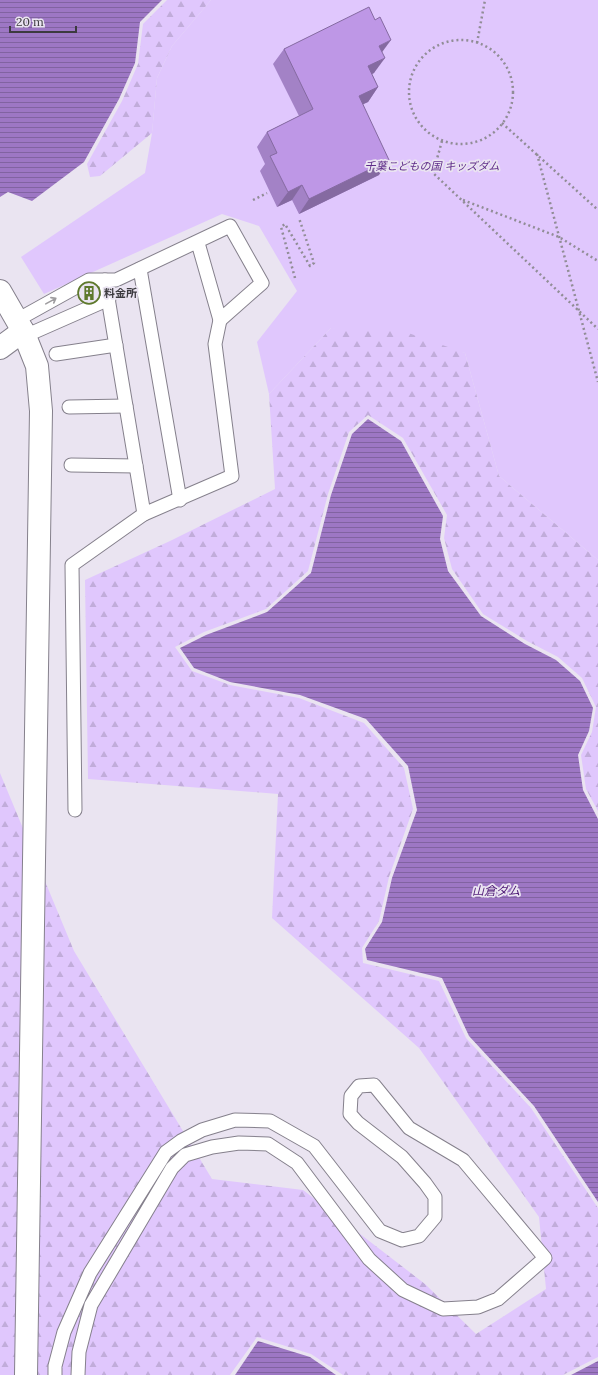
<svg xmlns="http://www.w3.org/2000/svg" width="598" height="1375" font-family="Lora,'Noto Sans JP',serif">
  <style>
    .green { fill: #e0c7fd }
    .forest { fill: url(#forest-firs) }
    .water { fill: url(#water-rules) }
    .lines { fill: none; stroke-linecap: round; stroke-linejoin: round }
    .service-casing { stroke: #85808c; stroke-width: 15 }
    .minor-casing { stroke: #85808c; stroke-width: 24 }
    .tertiary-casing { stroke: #85808c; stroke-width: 24 }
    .path { stroke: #918d96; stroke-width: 2.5; stroke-dasharray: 2 3; stroke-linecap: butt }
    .service { stroke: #fff; stroke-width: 13 }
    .minor { stroke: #fff; stroke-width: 22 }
    .tertiary { stroke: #fff; stroke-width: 22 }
    .wall { fill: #a382c6 }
    .shaded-wall { fill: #856aa1 }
    .building { fill: #be97e6; stroke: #856aa1 }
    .oneway { stroke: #9e9c9f }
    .labels { text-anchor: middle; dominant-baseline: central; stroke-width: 3.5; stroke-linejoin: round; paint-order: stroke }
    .park-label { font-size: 11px; font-style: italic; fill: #5f2d89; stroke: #eae4f1 }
    .poi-label { font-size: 11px; font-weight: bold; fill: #3c3a3f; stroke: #eae4f1; text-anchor: start }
    .water-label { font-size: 12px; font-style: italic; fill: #4e1976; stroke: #eae4f1 }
  </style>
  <defs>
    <pattern id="forest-firs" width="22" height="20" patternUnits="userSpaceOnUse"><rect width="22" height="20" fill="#e0c7fd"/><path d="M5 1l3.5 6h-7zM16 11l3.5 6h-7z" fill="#c1acda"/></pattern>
    <pattern id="water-rules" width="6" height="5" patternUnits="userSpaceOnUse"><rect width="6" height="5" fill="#9d77c4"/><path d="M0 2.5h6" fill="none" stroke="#8163a1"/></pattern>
  </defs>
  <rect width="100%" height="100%" fill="#eae4f1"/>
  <polygon class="green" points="211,0 598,0 598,560 499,476 465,353 331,328 269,394 257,342 297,291 259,226 222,214 44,294 21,257 145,173 152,133 157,78 172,46"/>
  <g class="forest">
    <polygon points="167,0 211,0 172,46 157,78 152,133 100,176 90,177 87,164 122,101 138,64 143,24"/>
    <polygon points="331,328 397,329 465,353 499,476 598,560 598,811 586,789 581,755 592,732 596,707 582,678 558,657 527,641 483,614 452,569 444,538 447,515 403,438 368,415 349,432 328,494 308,571 266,609 204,632 175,647 192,671 230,685 299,698 364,723 404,768 413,809 389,877 379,921 362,948 363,963 439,981 466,1038 531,1108 598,1208 598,1357 563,1375 343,1375 311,1354 257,1337 230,1375 0,1375 0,773 74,951 212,1179 303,1190 425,1284 476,1334 546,1289 539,1217 419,1048 272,918 278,794 88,779 85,580 170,541 275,489 269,394"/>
  </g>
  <g class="water">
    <polygon points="0,0 162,0 140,22 135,63 119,99 84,162 32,201 8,192 0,197"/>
    <polygon points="368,419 401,441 443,516 440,539 448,571 481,616 525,644 556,660 580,681 593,708 589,731 578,755 583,790 598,819 598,1202 534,1106 469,1036 442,978 367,960 365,949 382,922 392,878 417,810 408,766 366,719 300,695 230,682 194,668 180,648 206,635 267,612 311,573 331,495 352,434"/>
    <polygon points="258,1341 310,1357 336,1375 235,1375"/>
    <polygon points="598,1361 598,1375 571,1375"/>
  </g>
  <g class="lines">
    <g class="service-casing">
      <g id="service">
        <polyline points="140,269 180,500"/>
        <polyline points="105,280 144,514 232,476 215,344 220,320"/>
        <polyline points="17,320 89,280 116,280 230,226 262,283 220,320 198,243"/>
        <polyline points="25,336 109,299"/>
        <polyline points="56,354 116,345"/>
        <polyline points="69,407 126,406"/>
        <polyline points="71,465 136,466"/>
        <polyline points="75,810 72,565 144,514"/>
        <polyline points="55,1375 55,1366 64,1332 90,1273 166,1152 181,1141 202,1130 235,1120 270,1121 314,1146 380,1231 402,1240 419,1236 435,1217 435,1197 425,1183 402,1157 358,1123 350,1114 351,1096 359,1086 374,1085 409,1128 463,1160 545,1258 498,1299 478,1307 443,1309 403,1290 369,1259 297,1163 268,1144 239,1143 212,1147 185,1155 172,1168 91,1305 79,1352 78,1375"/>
      </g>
    </g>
    <g class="minor-casing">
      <polyline id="minor" points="0,348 23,331"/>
    </g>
    <g class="tertiary-casing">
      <polyline id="tertiary" points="0,291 23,331 37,366 41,411 26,1375"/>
    </g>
    <g class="path">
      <circle cx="461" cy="92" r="52"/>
      <polyline points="477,43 485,0"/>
      <polyline points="502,123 598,210"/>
      <polyline points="442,141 433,173 598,329"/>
      <polyline points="537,154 598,382"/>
      <polyline points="253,200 267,193"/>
      <polyline points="463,200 559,237 598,261"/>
      <polyline points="295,278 281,227 285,224 310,266 314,263 299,218"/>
    </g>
    <use href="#service" class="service"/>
    <use href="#minor" class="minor"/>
    <use href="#tertiary" class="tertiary"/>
  </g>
  <polygon class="wall" points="375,20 382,52 374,73 372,74 378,87 368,102 363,104 379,175 299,214 292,200 277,207 260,171 265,164 257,147 267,132 299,116 273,64 284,49"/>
  <g class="shaded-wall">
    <polygon points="391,40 380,55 379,46"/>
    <polygon points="385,58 374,73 357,81 368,66"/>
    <polygon points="378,87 368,102 349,111 359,96"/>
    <polygon points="389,160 379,175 299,214 309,199"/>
    <polygon points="302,185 292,200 277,207 288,192"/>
  </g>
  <polygon class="building" points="369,7 375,20 380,17 391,40 379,46 385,58 368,66 378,87 359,96 389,160 309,199 302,185 288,192 270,156 277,153 267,132 313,109 284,49"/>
  <defs><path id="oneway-shaft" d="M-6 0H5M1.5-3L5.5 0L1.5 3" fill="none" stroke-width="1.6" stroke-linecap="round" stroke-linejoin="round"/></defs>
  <use class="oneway" href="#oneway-shaft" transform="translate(51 301) rotate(-29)"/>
  <defs>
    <g id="building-ring" transform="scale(1.15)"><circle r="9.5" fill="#eae4f1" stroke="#5e792c" stroke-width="1.5"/><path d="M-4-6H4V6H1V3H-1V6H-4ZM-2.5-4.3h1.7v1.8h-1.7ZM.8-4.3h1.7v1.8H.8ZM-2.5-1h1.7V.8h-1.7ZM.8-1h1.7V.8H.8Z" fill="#5e792c"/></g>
  </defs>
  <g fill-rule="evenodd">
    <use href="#building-ring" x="89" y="293"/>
  </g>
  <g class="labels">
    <g class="park-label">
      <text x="432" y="166">千葉こどもの国 キッズダム</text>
    </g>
    <g class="poi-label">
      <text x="104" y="293">料金所</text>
    </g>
    <g class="water-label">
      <text x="496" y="890">山倉ダム</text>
    </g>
  </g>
  <path d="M10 26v6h66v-6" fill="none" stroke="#3c3a3f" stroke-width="2"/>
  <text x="16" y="26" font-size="12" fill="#3c3a3f" stroke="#eae4f1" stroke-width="3" paint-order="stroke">20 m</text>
</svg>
